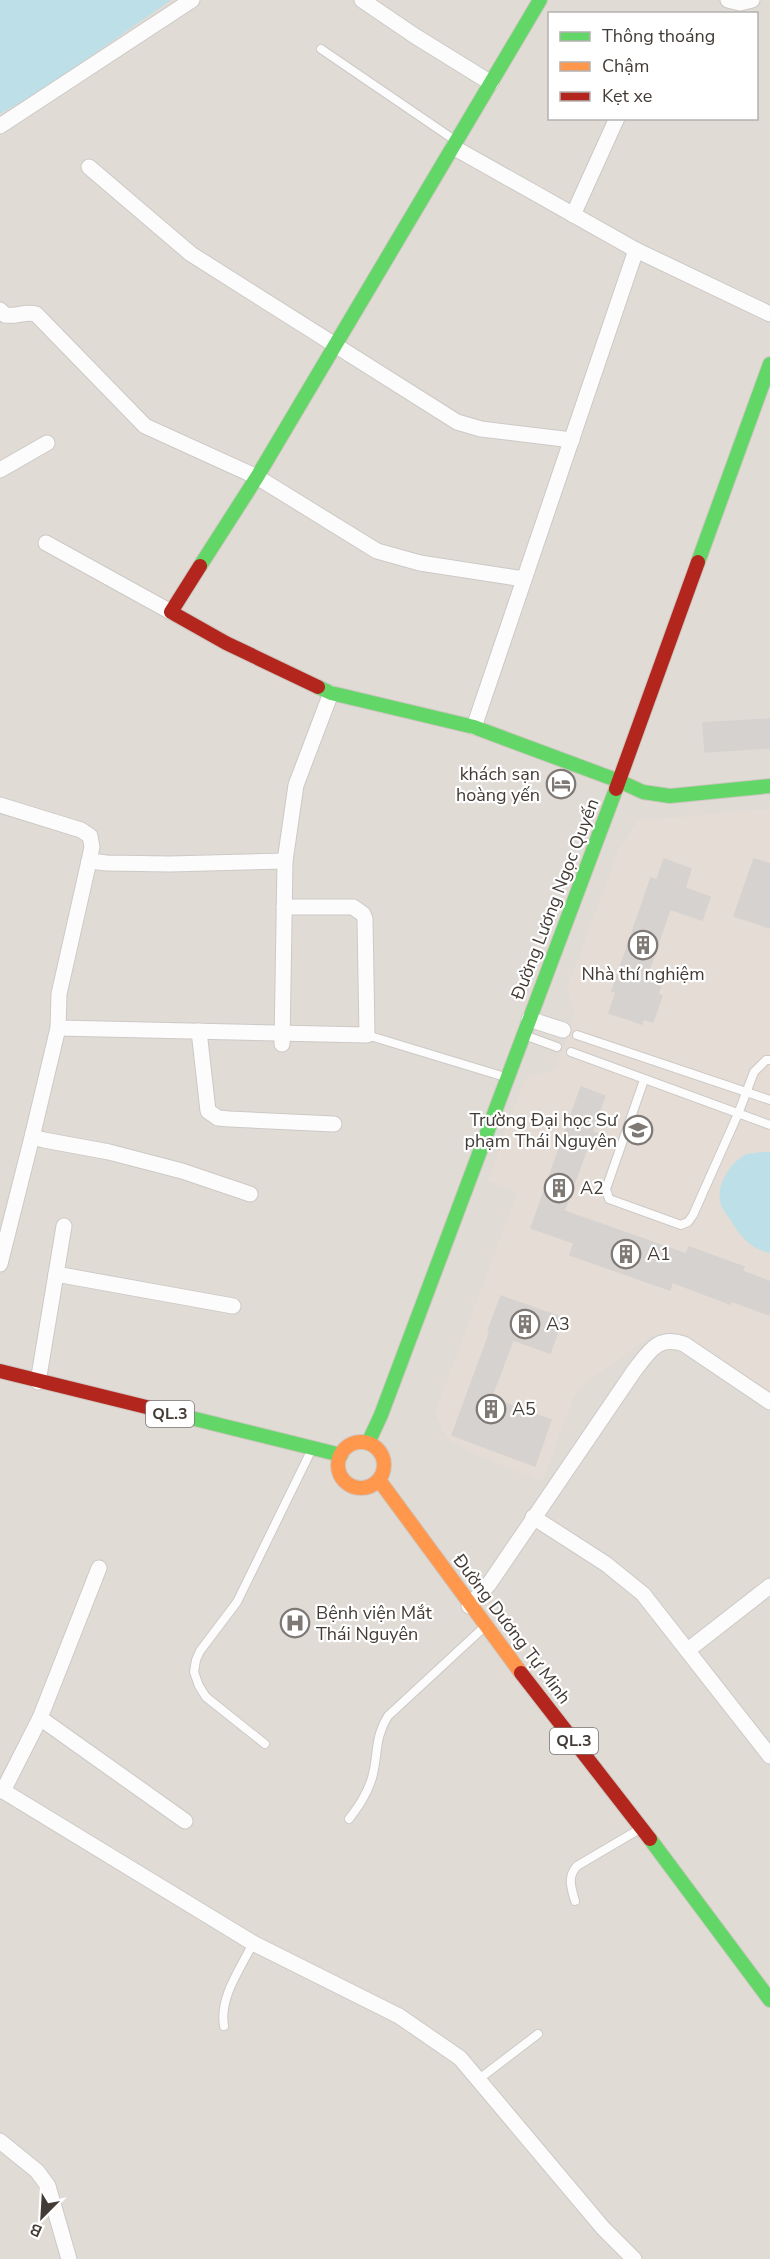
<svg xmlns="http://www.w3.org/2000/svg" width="770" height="2259" font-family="'Nunito Sans',sans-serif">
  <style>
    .residential { fill: #e1dbd6; fill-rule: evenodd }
    .education { fill: #e4dcd5 }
    .water { fill: #bde0e8 }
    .building { fill: #d6d2d0; stroke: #d6d2cf; stroke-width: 1.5 }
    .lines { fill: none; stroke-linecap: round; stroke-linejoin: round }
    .lane-casing { stroke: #ccc9c6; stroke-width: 10 }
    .street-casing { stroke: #ccc9c6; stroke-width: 17 }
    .fast-casing { stroke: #cec7c1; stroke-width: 16 }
    .slow-casing { stroke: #cec7c1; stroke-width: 16 }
    .jam-casing { stroke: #cec7c1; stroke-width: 16 }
    .lane { stroke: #fcfcfc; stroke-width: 8 }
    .street { stroke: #fcfcfc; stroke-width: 15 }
    .fast { stroke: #63d668; stroke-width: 14 }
    .slow { stroke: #ff974d; stroke-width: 14 }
    .jam { stroke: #b3261e; stroke-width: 14 }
    .labels { text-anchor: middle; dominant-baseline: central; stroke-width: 4.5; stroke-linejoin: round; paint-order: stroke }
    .shield { fill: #fff; stroke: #7b7672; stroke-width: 1.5 }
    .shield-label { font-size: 16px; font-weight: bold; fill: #433b36 }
    .poi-label { font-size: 18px; fill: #433b36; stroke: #fff; text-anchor: start }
    .street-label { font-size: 18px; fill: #433b36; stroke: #fff }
  </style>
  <rect width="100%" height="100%" fill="#eeebe9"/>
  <path class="residential" d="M0,0H770V2259H0ZM550,14H756V118H550Z"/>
  <polygon class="education" points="770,809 770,1393 678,1335 654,1334 588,1381 574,1396 542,1481 475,1454 447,1438 435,1413 518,1192 488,1181 525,1079 556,1069 575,1014 567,989 619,850 638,821"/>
  <g class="water">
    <polygon points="0,0 171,0 45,88 0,114"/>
    <path d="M761,1152H770V1253C751,1249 741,1237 731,1221C728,1216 723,1211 721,1205C715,1186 730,1162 747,1154C751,1153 757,1153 761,1152Z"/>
  </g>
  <g class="building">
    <polygon points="770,719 770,748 705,752 703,723"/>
    <polygon points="664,859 691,869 685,888 710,897 702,920 670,909 649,970 664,975 658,994 662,996 653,1022 643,1019 642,1024 609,1013 616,992 612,991 651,878 657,880"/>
    <polygon points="754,859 770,864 770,928 734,916"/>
    <polygon points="581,1087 605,1096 592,1132 601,1135 596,1149 588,1146 564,1211 686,1254 689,1247 744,1267 742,1271 770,1282 770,1315 731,1301 730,1304 672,1282 670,1290 570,1255 574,1243 531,1228"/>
    <polygon points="501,1296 563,1318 550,1353 513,1340 491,1398 551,1420 535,1466 452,1435 490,1332 488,1331"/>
  </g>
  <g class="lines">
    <g class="lane-casing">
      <g id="lane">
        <polyline points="321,49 456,141"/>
        <polyline points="367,1035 505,1077"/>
        <polyline points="524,1035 557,1047"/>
        <polyline points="577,1035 770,1100"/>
        <polyline points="571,1052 770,1125"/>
        <polyline points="644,1080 606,1189 609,1199 681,1225 688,1222 693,1215 738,1114 754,1072 766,1060 770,1060"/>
        <polyline points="265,1744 206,1697 199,1686 194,1672 196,1660 200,1651 237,1602 310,1453"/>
        <path d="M349,1819C358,1807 366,1796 371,1781C379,1758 373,1740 388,1716L481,1630"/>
        <path d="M575,1901C571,1887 567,1877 577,1866L638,1830"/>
        <path d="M224,2026C219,1997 241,1968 253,1943"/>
        <polyline points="479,2079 538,2034"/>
      </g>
    </g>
    <g class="street-casing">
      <g id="street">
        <polyline points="362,0 415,36 491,83"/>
        <polyline points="728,0 740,3 752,0"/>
        <polyline points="0,126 192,0"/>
        <polyline points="453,147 636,250 770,314"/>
        <polyline points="89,167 191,254 457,422 481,429 572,440"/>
        <polyline points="573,215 617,118"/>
        <path d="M0,310L5,315C16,317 25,311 36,314L145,426L257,477L377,551L420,563L524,579"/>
        <polyline points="0,470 47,443"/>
        <polyline points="46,543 171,612"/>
        <polyline points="474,727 636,250"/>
        <polyline points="0,805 81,830 90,836 92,847 89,861 107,863 170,864 285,861"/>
        <polyline points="89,861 59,994 58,1028 33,1133 37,1138 44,1140 109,1152 182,1171 250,1194"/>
        <polyline points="529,1019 563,1030"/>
        <polyline points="58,1028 367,1035 365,919 363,914 353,907 284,907"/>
        <polyline points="199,1031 208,1111 218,1118 230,1119 334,1124"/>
        <polyline points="282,1044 285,861 296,785 331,693"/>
        <polyline points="0,1264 33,1133"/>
        <polyline points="56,1274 233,1306"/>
        <polyline points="38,1382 64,1226"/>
        <polyline points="533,1517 606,1564 643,1594 770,1756"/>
        <path d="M469,1606L489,1584L634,1371C649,1352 657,1335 684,1344L770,1402"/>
        <polyline points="688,1650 770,1586"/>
        <polyline points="40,1718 185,1821"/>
        <polyline points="0,1789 253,1943 399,2016 460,2058 603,2228 634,2259"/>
        <polyline points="3,1791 40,1718 99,1568"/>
        <polyline points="0,2141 37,2171 48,2186 69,2259"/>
      </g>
    </g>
    <g class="fast-casing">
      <g id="fast">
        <polyline points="698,562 770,364"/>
        <polyline points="200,566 257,477 540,0"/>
        <polyline points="318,687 331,693 474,727 619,781 643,792 670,796 770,786"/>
        <polyline points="183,1416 341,1455"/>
        <polyline points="368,1443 381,1415 616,789"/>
        <polyline points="650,1839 770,2000"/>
      </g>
    </g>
    <g class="slow-casing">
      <g id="slow">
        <circle cx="361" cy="1465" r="23"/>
        <polyline points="379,1480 521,1673"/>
      </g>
    </g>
    <g class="jam-casing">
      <g id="jam">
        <polyline points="200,566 171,612 226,643 318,687"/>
        <polyline points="616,789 698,562"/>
        <polyline points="0,1371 183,1416"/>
        <polyline points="521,1673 650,1839"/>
      </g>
    </g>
    <use href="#lane" class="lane"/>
    <use href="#street" class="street"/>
    <use href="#fast" class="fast"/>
    <use href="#slow" class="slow"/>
    <use href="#jam" class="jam"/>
  </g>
  <defs>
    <g id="hotel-ring" transform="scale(1.5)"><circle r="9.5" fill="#fff" stroke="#7f7975" stroke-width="1.5"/><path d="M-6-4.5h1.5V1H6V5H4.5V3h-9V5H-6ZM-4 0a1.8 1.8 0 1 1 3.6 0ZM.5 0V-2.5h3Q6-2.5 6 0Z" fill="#7f7975"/></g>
    <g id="building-ring" transform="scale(1.5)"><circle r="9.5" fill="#fff" stroke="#7f7975" stroke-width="1.5"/><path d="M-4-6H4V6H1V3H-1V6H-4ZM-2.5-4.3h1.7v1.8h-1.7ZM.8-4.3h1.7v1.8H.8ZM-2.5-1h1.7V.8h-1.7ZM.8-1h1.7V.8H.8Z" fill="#7f7975"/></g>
    <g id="university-ring" transform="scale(1.5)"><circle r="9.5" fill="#fff" stroke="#7f7975" stroke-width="1.5"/><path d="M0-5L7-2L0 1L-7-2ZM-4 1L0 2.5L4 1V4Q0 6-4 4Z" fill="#7f7975"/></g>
    <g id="hospital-ring" transform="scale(1.5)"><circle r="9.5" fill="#fff" stroke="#7f7975" stroke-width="1.5"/><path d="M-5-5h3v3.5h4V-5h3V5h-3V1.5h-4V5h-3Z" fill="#7f7975"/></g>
  </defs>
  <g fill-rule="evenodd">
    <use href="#hotel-ring" x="561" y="784"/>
    <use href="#building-ring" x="643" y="945"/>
    <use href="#university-ring" x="638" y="1130"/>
    <use href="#building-ring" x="559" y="1188"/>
    <use href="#building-ring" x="626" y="1254"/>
    <use href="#building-ring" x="525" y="1324"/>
    <use href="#building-ring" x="491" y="1409"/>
    <use href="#hospital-ring" x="295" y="1623"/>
  </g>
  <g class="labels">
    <g class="shield">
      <rect x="146" y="1401" width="48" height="26" rx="4.5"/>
      <rect x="550" y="1728" width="48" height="26" rx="4.5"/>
    </g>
    <g class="shield-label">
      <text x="170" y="1414">QL.3</text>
      <text x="574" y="1741">QL.3</text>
    </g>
    <g class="poi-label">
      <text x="540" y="774" text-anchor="end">khách sạn<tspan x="540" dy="21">hoàng yến</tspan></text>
      <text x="643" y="974" text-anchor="middle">Nhà thí nghiệm</text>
      <text x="617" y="1120" text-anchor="end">Trường Đại học Sư<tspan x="617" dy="21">phạm Thái Nguyên</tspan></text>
      <text x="580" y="1188">A2</text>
      <text x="647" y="1254">A1</text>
      <text x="546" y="1324">A3</text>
      <text x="512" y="1409">A5</text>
      <text x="316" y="1613">Bệnh viện Mắt<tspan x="316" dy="21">Thái Nguyên</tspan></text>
    </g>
    <g class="street-label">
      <text transform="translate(555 899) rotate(-69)">Đường Lương Ngọc Quyến</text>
      <text transform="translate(512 1629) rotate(53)">Đường Dương Tự Minh</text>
    </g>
  </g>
  <rect x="548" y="12" width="210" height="108" fill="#ffffff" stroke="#b4b1af" stroke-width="1.5"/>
  <rect x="560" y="32" width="30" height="9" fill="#63d668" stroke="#b4b1af" stroke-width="1.5"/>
  <text x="602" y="42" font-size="18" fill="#433b36">Thông thoáng</text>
  <rect x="560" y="62" width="30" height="9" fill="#ff974d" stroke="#b4b1af" stroke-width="1.5"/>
  <text x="602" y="72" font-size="18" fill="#433b36">Chậm</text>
  <rect x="560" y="92" width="30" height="9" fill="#b3261e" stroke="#b4b1af" stroke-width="1.5"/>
  <text x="602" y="102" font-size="18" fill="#433b36">Kẹt xe</text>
  <g transform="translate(42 2217) rotate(204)" stroke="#ffffff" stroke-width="4.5" paint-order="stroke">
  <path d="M0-4.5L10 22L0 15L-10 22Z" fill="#433b36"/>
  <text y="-9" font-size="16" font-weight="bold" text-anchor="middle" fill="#433b36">B</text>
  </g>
</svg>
